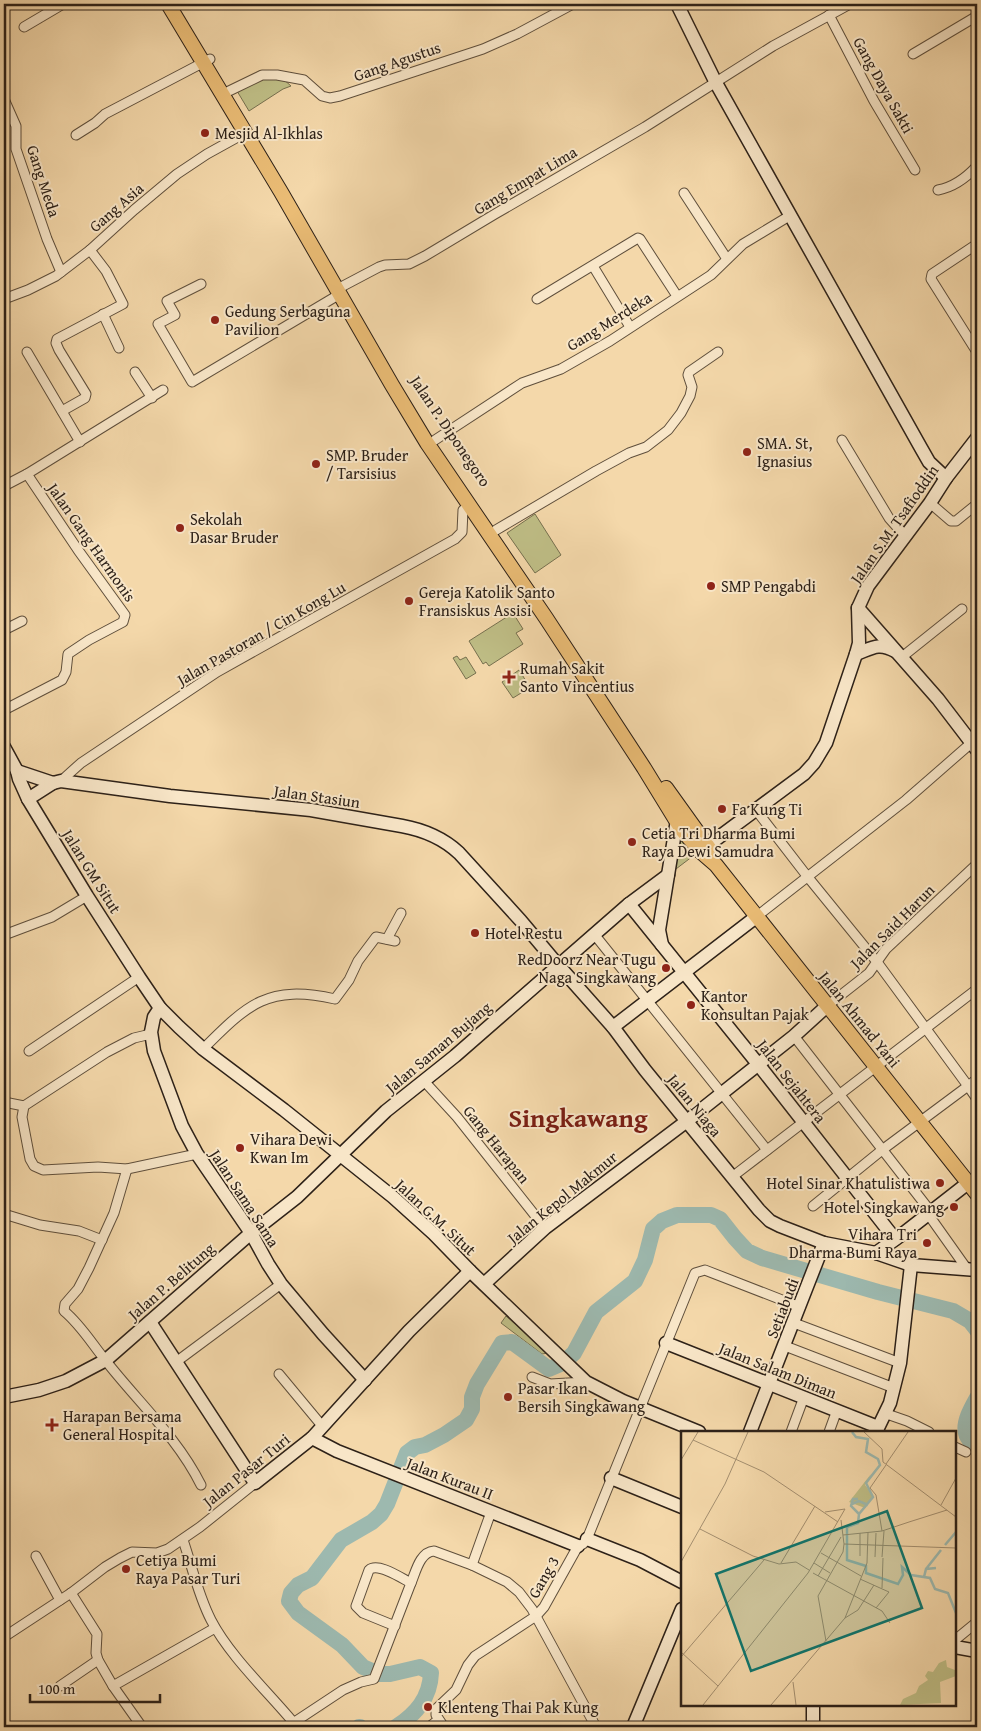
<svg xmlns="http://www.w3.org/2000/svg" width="981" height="1731" font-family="'Gentium Book Plus',serif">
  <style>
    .green { fill: #bfbe86; stroke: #76704f }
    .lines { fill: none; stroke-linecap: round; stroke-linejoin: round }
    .river { stroke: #9db9af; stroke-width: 16 }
    .street-casing { stroke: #5f4f3c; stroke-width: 11 }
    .secondary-casing { stroke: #2d2118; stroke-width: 15 }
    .primary-casing { stroke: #2d2118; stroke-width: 16 }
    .street { stroke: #f8e6c8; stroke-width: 9 }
    .secondary { stroke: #f8e6c8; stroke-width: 12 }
    .primary { stroke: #eabc75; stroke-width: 14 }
    .poi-dot { fill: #8f2418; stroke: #f8e6c8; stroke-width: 2 }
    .labels { text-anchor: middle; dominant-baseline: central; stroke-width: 4; stroke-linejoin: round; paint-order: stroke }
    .street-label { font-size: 16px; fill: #2d2118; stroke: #f8e6c8 }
    .poi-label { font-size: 16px; fill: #2d2118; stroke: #f8e6c8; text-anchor: start }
    .town-label { font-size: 26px; font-weight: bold; fill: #7a1f14; stroke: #f8e6c8 }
    .inset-river { fill: none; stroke: #9db9af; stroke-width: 2.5 }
    .inset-road { fill: none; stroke: #a48f70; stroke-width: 1 }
    .view { fill: #0f766e; fill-opacity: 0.15; stroke: #0f766e; stroke-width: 2.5 }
    .inset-edge { fill: none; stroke: #2d2118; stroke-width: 2.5 }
  </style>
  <rect width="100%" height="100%" fill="#f4d8aa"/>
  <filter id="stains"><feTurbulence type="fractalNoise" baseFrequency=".004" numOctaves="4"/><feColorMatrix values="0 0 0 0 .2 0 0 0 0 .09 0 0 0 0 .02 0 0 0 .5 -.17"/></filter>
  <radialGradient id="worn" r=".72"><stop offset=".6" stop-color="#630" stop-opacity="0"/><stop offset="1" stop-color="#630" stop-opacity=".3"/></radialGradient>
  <g class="green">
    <polygon points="267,77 282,78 291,86 283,89 249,111 237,91"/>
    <polygon points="535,514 561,555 535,573 507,533"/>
    <polygon points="513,613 523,629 516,633 523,644 489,666 486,662 483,664 469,641"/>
    <polygon points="457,656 460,660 466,657 476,673 466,679 453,658"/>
    <polygon points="519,670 526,681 522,684 526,690 513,698 502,682"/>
    <polygon points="680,838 697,853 672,872"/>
    <polygon points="506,1316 548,1353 542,1354 501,1323"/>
  </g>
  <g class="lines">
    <g class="river">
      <path d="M977,1398C972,1407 963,1422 966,1433C966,1436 970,1440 971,1443L977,1445"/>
      <polyline points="359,1727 360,1727"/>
      <path d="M396,1727C416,1714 430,1698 431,1673L420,1667L390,1674H379L363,1667L342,1645L298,1613L289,1601L291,1593L298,1585L312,1578L341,1540L372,1522L381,1514L387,1504L407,1453L415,1447L425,1445L444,1435L466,1420L472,1409V1397L477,1384L502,1343L512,1342L549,1369L563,1363L574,1353L596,1312L635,1281L645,1260L653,1229L662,1221L677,1215H711L720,1219L735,1238L747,1251L762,1258L878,1292L953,1311L970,1321L977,1330"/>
    </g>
    <g class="street-casing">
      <g id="street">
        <polyline points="829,15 874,101 915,170"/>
        <polyline points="24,27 63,4"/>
        <polyline points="913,54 977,16"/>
        <polyline points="229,91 262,75 277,75 304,80 322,96 330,98 340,96 483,49 517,34 573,4"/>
        <polyline points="4,99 16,126 16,149 47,239 61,272"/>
        <polyline points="76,135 95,123 105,114 210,59"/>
        <path d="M938,190C954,187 966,178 977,166"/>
        <polyline points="684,193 727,259"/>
        <polyline points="977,244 932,274 931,279 977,352"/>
        <polyline points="593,266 630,327"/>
        <polyline points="201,284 167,301 175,315 158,324 192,382 340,294"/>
        <polyline points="343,286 379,267 385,265 409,264 425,256 495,214 645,127 773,46 850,4"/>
        <polyline points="4,299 28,290 56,276 90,250 134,210 177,174 207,154 245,133"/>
        <polyline points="537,299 638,238 640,239 677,296"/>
        <polyline points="103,314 119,348"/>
        <polyline points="27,352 80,442"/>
        <polyline points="135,372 152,398"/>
        <polyline points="62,411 85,398 86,394 59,350 56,343 57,339 123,304 106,271 90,250"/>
        <polyline points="435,440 522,383 561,369 610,341 711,275 743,244 791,215"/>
        <polyline points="842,440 889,518 897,527 906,536"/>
        <polyline points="4,486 27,474 163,390"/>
        <polyline points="930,503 951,521 956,521 977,504"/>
        <polyline points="496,530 596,471 629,453 646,447 659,437 668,430 681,413 690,396 692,387 688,375 689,372 718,352"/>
        <polyline points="4,630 22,621"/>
        <polyline points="902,657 962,609"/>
        <polyline points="4,710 62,680 66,672 68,654 89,640 123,622 125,615 78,550 27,474"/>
        <polyline points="61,781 81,763 217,672 455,539 462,532 463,510"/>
        <polyline points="756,810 807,876 877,962 968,1086 977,1079"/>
        <polyline points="756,917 906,800 977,738"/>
        <polyline points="594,934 767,1150"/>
        <polyline points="4,935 52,917 87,896"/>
        <polyline points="387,939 401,913"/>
        <polyline points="827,1006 869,973 886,949 977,864"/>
        <polyline points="151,1034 134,1038 107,1052 24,1106 22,1117 30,1159 34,1166 43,1170 98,1167 127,1169 197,1154"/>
        <polyline points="794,1036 931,1212"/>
        <path d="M203,1049C248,1004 268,984 335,999L349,980L358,961L376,937L395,941"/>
        <polyline points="29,1051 139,977"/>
        <polyline points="424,1081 457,1117 545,1228"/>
        <polyline points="4,1102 24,1106"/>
        <path d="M127,1169L114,1213L89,1268L78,1289L65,1304L64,1311C81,1325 92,1344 106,1361C138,1402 177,1437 201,1485"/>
        <polyline points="732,1177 977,989"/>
        <polyline points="968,1183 977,1177"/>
        <polyline points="813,1206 882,1150 968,1086 977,1099"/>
        <polyline points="4,1214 40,1225 79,1231 102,1240"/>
        <polyline points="928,1214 967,1269"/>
        <polyline points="794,1323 900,1363"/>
        <polyline points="785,1346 894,1388"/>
        <polyline points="176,1362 281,1284"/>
        <polyline points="279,1374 323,1427"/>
        <polyline points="532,1377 550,1384 586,1382"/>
        <polyline points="884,1413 907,1421 929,1432"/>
        <polyline points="791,1432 804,1397"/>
        <polyline points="829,1432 837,1410"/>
        <polyline points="955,1447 966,1452"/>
        <path d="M183,1540C192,1566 198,1595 211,1620C229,1655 267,1691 293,1722"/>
        <polyline points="36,1556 60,1600"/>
        <polyline points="472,1565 491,1512"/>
        <polyline points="71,1593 97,1634 96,1653 98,1660 113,1686 215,1628"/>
        <path d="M395,1626L363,1613L356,1606L369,1570C378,1562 401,1578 411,1583C416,1571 420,1552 434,1551L472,1565L507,1582L519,1592L532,1609L596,1727"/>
        <polyline points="4,1637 71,1593 105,1567 120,1558 132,1552 157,1553 168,1549 200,1527 255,1483"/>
        <polyline points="955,1640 977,1622"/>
        <polyline points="60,1686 98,1660"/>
        <polyline points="113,1686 142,1727"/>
        <polyline points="287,1727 343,1690 361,1682 374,1679 411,1583"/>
        <polyline points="429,1727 438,1720"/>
        <polyline points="444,1727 436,1715 436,1709 456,1690 468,1665 475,1656 536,1616 544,1607 578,1546 583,1544 587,1539 695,1273 705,1270 800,1307"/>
      </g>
    </g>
    <g class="secondary-casing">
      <g id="secondary">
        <polyline points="677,4 716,83 921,448 929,462 946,478"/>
        <polyline points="858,608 938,699 977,750"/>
        <path d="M856,654C872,648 879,642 895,651"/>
        <polyline points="4,747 17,771 19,779 28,799 87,896 139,977 160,1008 179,1027 203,1049 284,1110 393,1197 434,1234 470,1271 586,1382 623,1401 699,1432"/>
        <path d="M17,771L53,783L61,781L170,796L311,810L402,826C424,830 443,838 459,853L521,921L558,965L613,1027L645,1070L759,1210L770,1221L780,1226L824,1243L876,1253L911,1265L977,1270"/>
        <polyline points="28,799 53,783"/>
        <polyline points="707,846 804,774 814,763 826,743 856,654 859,643 858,608 868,586 930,503 946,478 977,438"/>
        <polyline points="629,904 758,1064 895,1239"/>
        <polyline points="662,945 659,930 677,820"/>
        <polyline points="160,1008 154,1017 151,1032 154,1051 182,1126 197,1154 251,1233 268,1264 281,1284 323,1334 365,1380"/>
        <polyline points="613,1027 756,917"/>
        <polyline points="876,1253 904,1233 968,1183"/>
        <polyline points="484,1284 545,1228 687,1121 794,1036 827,1006"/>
        <polyline points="150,1322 255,1483 312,1438 409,1331 470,1271"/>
        <polyline points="666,1343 878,1427"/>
        <polyline points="4,1397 39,1390 66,1381 106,1360 251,1233 297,1197 386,1111 455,1056 629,904 668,875"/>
        <polyline points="750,1432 824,1243"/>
        <polyline points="876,1432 890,1403 900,1363 911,1265"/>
        <polyline points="312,1438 337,1451 578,1546"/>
        <polyline points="611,1478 682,1507"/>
        <polyline points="587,1539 640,1560 682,1582"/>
        <polyline points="955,1647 977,1651"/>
        <polyline points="633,1727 682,1609"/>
        <polyline points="813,1727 813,1705"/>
      </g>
    </g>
    <g class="primary-casing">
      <g id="primary">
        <polyline points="168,4 281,192 392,385 427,443 546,618 644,768 682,830 701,852 716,865 977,1194"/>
        <polyline points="666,788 709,848"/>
      </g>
    </g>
    <use href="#street" class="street"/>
    <use href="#secondary" class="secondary"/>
    <use href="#primary" class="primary"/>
  </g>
  <g class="poi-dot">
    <circle cx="205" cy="133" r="5"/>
    <circle cx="215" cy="320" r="5"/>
    <circle cx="747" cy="452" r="5"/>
    <circle cx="316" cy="464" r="5"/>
    <circle cx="180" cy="528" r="5"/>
    <circle cx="711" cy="586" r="5"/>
    <circle cx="409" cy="601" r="5"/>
    <path d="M506.5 669.5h5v5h5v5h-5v5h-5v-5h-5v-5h5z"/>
    <circle cx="722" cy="809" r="5"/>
    <circle cx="632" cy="842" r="5"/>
    <circle cx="475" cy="933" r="5"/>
    <circle cx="666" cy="968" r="5"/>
    <circle cx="691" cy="1005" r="5"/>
    <circle cx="240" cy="1148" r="5"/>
    <circle cx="940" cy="1183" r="5"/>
    <circle cx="954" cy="1207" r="5"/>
    <circle cx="927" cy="1243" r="5"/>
    <circle cx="508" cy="1397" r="5"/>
    <path d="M49.5 1417.5h5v5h5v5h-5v5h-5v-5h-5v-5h5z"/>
    <circle cx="126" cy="1569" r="5"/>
    <circle cx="428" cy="1707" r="5"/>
  </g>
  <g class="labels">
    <g class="street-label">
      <text transform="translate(397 61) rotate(-19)">Gang Agustus</text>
      <text transform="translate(884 85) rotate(61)">Gang Daya Sakti</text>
      <text transform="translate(525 180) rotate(-31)">Gang Empat Lima</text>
      <text transform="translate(44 181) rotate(72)">Gang Meda</text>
      <text transform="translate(116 207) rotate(-41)">Gang Asia</text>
      <text transform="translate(609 321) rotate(-32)">Gang Merdeka</text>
      <text transform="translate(451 431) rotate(56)">Jalan P. Diponegoro</text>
      <text transform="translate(894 524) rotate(-55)">Jalan S.M. Tsafioddin</text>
      <text transform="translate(92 542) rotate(55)">Jalan Gang Harmonis</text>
      <text transform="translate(261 633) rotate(-30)">Jalan Pastoran / Cin Kong Lu</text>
      <text transform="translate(317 796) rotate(8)">Jalan Stasiun</text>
      <text transform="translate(92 871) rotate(58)">Jalan GM Situt</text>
      <text transform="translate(892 926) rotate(-45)">Jalan Said Harun</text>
      <text transform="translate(860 1019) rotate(51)">Jalan Ahmad Yani</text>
      <text transform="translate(438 1047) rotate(-40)">Jalan Saman Bujang</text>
      <text transform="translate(792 1081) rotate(52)">Jalan Sejahtera</text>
      <text transform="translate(695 1105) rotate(51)">Jalan Niaga</text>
      <text transform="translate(497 1144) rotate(51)">Gang Harapan</text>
      <text transform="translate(562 1197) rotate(-39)">Jalan Kepol Makmur</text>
      <text transform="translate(245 1198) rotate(57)">Jalan Sama Sama</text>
      <text transform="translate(436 1217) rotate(43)">Jalan G.M. Situt</text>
      <text transform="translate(171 1281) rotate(-41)">Jalan P. Belitung</text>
      <text transform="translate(782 1308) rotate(-69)">Setiabudi</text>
      <text transform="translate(778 1370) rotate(22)">Jalan Salam Diman</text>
      <text transform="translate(246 1470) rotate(-39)">Jalan Pasar Turi</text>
      <text transform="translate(450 1478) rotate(21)">Jalan Kurau II</text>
      <text transform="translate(543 1577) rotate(-60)">Gang 3</text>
    </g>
    <g class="poi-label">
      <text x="215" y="133">Mesjid Al-Ikhlas</text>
      <text x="225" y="311">Gedung Serbaguna<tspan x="225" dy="18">Pavilion</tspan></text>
      <text x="757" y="443">SMA. St,<tspan x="757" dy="18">Ignasius</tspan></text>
      <text x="326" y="455">SMP. Bruder<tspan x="326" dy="18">/ Tarsisius</tspan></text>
      <text x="190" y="519">Sekolah<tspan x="190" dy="18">Dasar Bruder</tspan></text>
      <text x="721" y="586">SMP Pengabdi</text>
      <text x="419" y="592">Gereja Katolik Santo<tspan x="419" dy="18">Fransiskus Assisi</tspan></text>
      <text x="520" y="668">Rumah Sakit<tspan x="520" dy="18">Santo Vincentius</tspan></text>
      <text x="732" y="809">Fa Kung Ti</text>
      <text x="642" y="833">Cetia Tri Dharma Bumi<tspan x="642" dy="18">Raya Dewi Samudra</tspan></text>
      <text x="485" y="933">Hotel Restu</text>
      <text x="656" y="959" text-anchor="end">RedDoorz Near Tugu<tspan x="656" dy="18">Naga Singkawang</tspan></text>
      <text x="701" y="996">Kantor<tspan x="701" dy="18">Konsultan Pajak</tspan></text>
      <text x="250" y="1139">Vihara Dewi<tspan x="250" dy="18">Kwan Im</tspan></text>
      <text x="930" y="1183" text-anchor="end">Hotel Sinar Khatulistiwa</text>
      <text x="944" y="1207" text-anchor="end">Hotel Singkawang</text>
      <text x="917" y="1234" text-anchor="end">Vihara Tri<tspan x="917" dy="18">Dharma Bumi Raya</tspan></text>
      <text x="518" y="1388">Pasar Ikan<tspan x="518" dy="18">Bersih Singkawang</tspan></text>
      <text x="63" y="1416">Harapan Bersama<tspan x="63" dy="18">General Hospital</tspan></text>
      <text x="136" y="1560">Cetiya Bumi<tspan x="136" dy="18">Raya Pasar Turi</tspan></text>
      <text x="438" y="1707">Klenteng Thai Pak Kung</text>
    </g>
    <g class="town-label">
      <text x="578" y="1117">Singkawang</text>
    </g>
  </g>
  <g transform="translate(681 1431)">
    <rect width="275" height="275" fill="#f4d8aa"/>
    <path d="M190,43L184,54L192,64L184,77L168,71ZM265,229L266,236L274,239L275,245L259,251L260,272L219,274L222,268L235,262L238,255L247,249L244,245L247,240L252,241L258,232Z" fill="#bfbe86"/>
    <path class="inset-river" d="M171,1L175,6L187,8L185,21L197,28L199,34L185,52L192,66L178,83L177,92L166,96V129L185,135V142L217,153L222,144L221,136L230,144L249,147L254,158L267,162L275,182M177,68H172L170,75L178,83M171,73L178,70L187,74M264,114L275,101M245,138L260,119M243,146L245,138L255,137"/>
    <path class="inset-road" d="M183,1L201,18L202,31L275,86M12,9L83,41L157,91M0,29L17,1M205,33L227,1M205,34L189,57L195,64L201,100L228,91M260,74L275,47M160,89L163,113L275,117M228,91L266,79M19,98L72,125L98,133L115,131L128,139M162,104L201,100M140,122L180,145M179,125V102M194,126L195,102M201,126L203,100M0,131L44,53L67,1M100,132L134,75M133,132L149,142M132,142L201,180L209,192M137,145L160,106M179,148L208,161L195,177M201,157L202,127M164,187L177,179L193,154M145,210L137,165L162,121L163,113M0,221L37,255M0,226L83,129M112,251L115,274M22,274L127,142L164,78L144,81M90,274L164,187L186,132L187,101"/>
    <path class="view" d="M206,80L241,177L70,240L35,143Z"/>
    <rect width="275" height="275" class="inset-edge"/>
  </g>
  <rect width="981" height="1731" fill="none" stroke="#f4d8aa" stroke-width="20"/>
  <rect x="5" y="5" width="971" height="1721" fill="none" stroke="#2d2118" stroke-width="2.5"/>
  <rect x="10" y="10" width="961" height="1711" fill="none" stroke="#2d2118"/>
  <path d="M30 1694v8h130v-8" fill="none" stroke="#2d2118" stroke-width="2.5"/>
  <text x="38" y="1694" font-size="15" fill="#2d2118" stroke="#f8e6c8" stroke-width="4" paint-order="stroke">100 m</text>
  <rect width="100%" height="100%" filter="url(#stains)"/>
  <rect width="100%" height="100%" fill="url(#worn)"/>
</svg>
